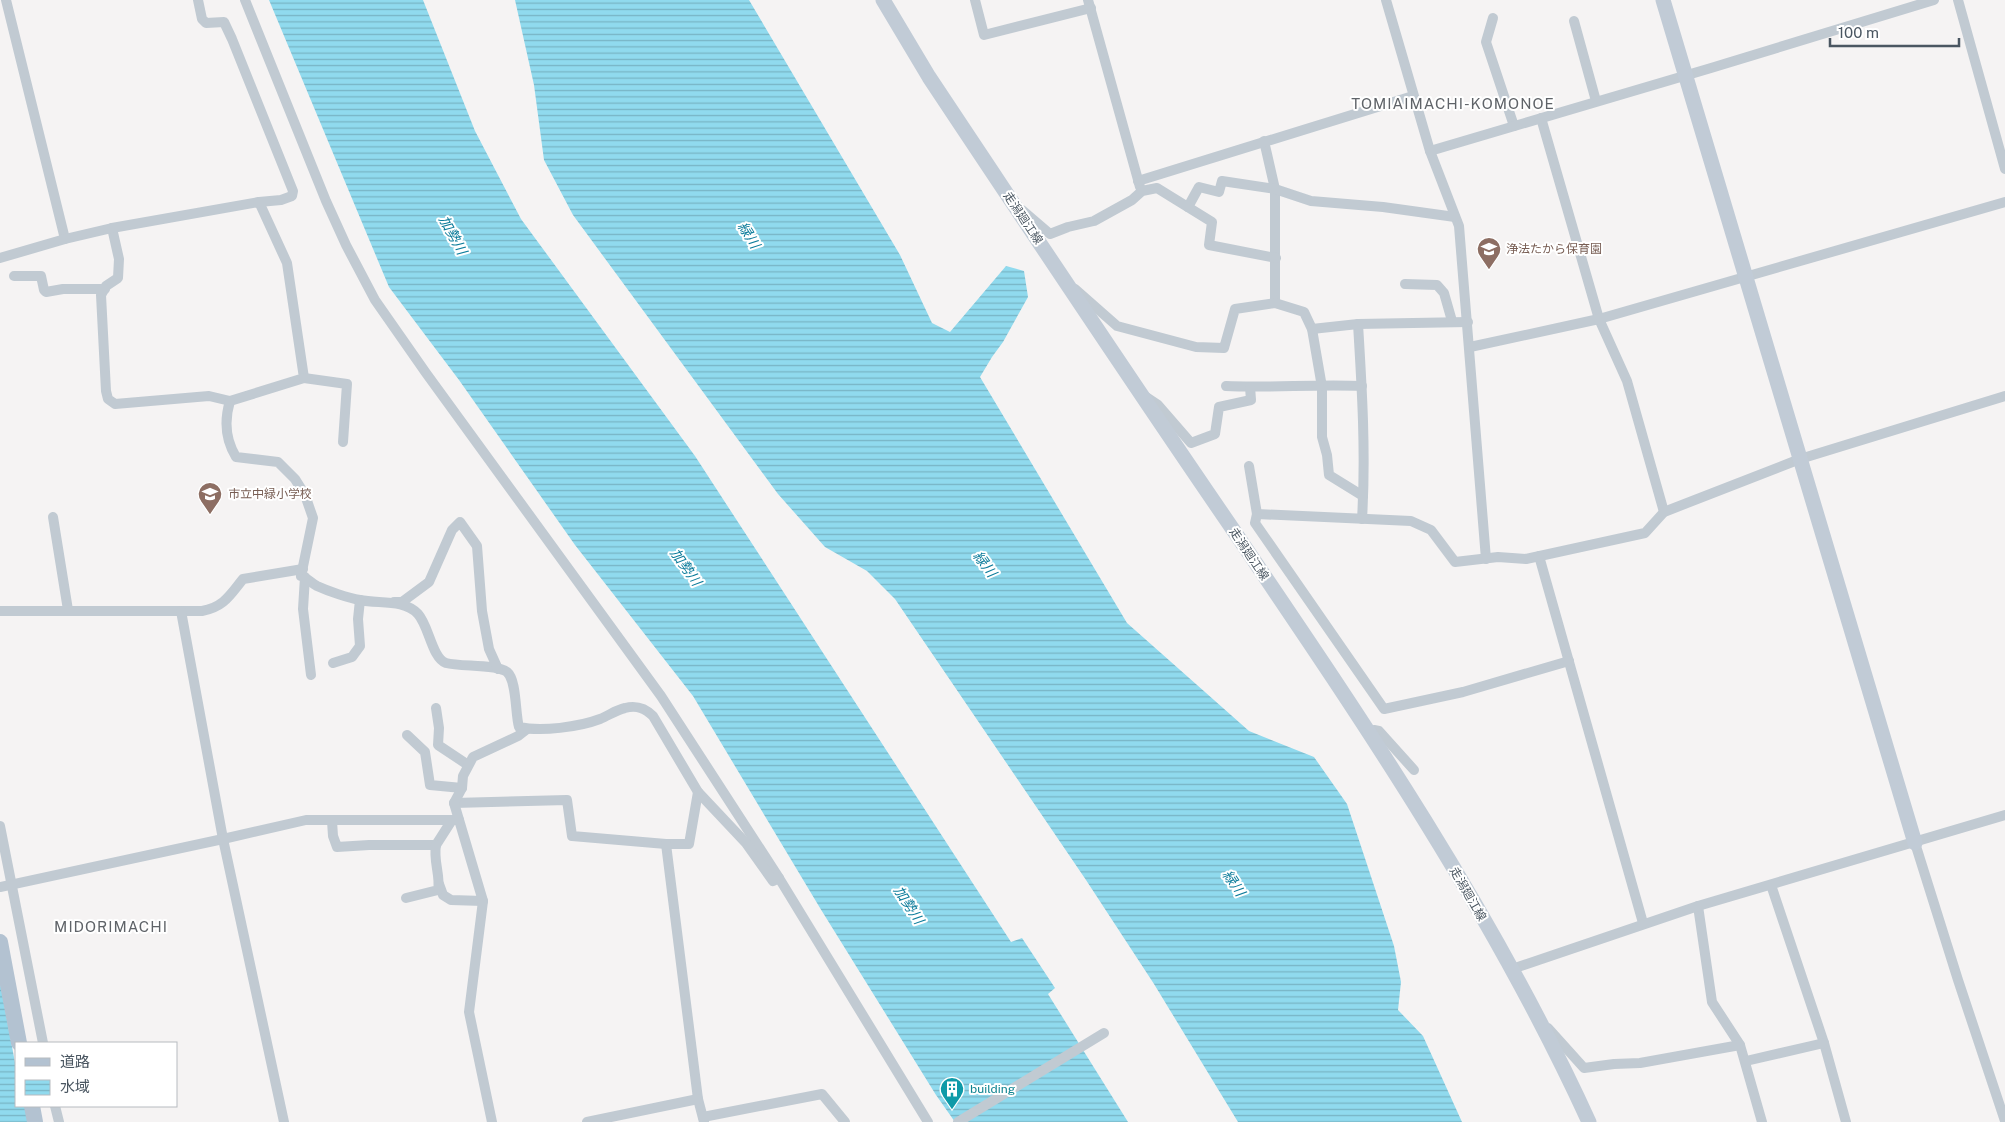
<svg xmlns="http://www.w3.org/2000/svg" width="2005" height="1122" font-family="'Public Sans','Noto Sans JP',sans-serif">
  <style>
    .water { fill: url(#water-rules) }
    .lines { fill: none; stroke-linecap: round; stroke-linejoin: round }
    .street { stroke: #c1cad2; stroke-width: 10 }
    .secondary { stroke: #c1cbd6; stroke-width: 15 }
    .primary { stroke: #b3c2d1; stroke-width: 16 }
    .labels { text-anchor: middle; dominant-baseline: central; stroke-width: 4; stroke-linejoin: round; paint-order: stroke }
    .street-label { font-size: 12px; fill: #4a5661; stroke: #fff }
    .education-label { font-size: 12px; fill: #785e54; stroke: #fff; text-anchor: start }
    .culture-label { font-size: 12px; fill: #0d838f; stroke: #fff; text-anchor: start }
    .water-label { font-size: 14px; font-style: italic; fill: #0c7c9b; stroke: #fff }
    .quarter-label { font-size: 15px; letter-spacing: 1px; fill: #5f6368; stroke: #fff }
  </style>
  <defs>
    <pattern id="water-rules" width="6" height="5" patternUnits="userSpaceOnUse" patternTransform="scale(1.25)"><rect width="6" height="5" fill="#90daee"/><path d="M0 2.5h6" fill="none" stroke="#78b4c4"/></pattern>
  </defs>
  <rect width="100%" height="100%" fill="#f5f3f3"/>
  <g class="water">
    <polygon points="269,0 423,0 475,131 521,219 695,456 1011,942 1022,938 1055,988 1048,994 1128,1122 955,1122 936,1095 820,908 693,696 575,545 459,380 389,287"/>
    <polygon points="515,0 749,0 900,255 932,323 950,332 1006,266 1024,271 1028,297 1003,342 992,357 980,377 1127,623 1249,731 1314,757 1347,804 1394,946 1401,982 1398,1010 1423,1036 1462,1122 1238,1122 1154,984 1086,880 895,599 867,571 825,547 778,494 573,215 544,160 534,85"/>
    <polygon points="0,982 16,1068 16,1106 25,1106 29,1122 0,1122"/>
  </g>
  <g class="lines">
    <g class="street">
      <polyline points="6,0 65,239"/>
      <polyline points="245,0 326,201 346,245 375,300 426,373 661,696 779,878"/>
      <polyline points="975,0 984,35 1091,8"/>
      <polyline points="1088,0 1140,187"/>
      <polyline points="1386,0 1430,151 1459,226 1486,559"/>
      <polyline points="1958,0 2005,169"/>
      <polyline points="1493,18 1486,42 1514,126"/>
      <polyline points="1574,21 1596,101"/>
      <polyline points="1541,118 1599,319 1627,381 1664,512"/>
      <polyline points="1264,141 1275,189 1275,303"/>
      <polyline points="1430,151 1711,68 1934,0"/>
      <polyline points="1138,181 1413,96"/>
      <polyline points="1188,207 1199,187 1219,192 1222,181 1275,189 1311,201 1383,207 1455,217"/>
      <polyline points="1022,210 1050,234 1068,227 1094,221 1132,200 1142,191 1157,188 1212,222 1209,245 1276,258"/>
      <polyline points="112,228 119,259 118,278 106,286 101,295 106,391 108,399 115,404 209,396 230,401 304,378 287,263 259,202"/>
      <polyline points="0,258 65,239 112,228 259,202 281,200 292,196 293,191 232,39 224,22 206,23 202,19 198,0"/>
      <polyline points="14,276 41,276 44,290 46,292 63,289 105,289"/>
      <polyline points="1405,284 1437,285 1444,293 1452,321"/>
      <polyline points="1075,289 1117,326 1196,347 1224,348 1235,309 1275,303 1304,312 1312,329 1322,387 1322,437 1327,455 1329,475 1363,496"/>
      <path d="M1358,324C1362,389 1366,454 1362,519"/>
      <polyline points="1312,329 1358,324 1468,322"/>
      <polyline points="1470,347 1599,319 2005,202"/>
      <polyline points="304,378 347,384 343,442"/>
      <path d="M1226,386C1271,388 1316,384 1362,386"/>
      <polyline points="1146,397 1158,405 1191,443 1215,434 1219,407 1251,400 1250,387"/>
      <path d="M230,401C224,421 225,439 236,457L278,462L295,479L305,495L313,518L301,576C308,578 311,583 317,586C328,591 348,598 360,600C379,604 404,599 418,614C429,626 432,658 446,663C461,667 496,664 507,672C517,680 515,714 519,727C541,732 579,727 600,719C608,716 616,710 625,708C637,705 645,708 653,716L698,792L746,843L773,881L779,878L928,1122"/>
      <polyline points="1249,466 1257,514"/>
      <polyline points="53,517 68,610"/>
      <polyline points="1539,556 1643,923"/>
      <polyline points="305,577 303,609 311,675"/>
      <polyline points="394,602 402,602 429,582 452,530 460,522 477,546 482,611 489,649 498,669"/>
      <path d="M0,611H202C224,607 230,595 243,579L303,569"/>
      <polyline points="181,611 223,839 284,1122"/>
      <polyline points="1569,661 1463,692 1384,709 1255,523 1257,514 1411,521 1431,530 1455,562 1498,557 1526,559 1645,533 1664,512 1800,459 2005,396"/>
      <polyline points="333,663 352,657 360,646 358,619 360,600"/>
      <polyline points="436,708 439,728 438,745 468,765"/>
      <polyline points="1368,732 1374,730 1379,731 1414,770"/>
      <polyline points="407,735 425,752 430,785 462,788"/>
      <polyline points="454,803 567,800 572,836 666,844 689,844 698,792"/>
      <polyline points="332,821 333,836 337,847 369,845 436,845 452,820"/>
      <polyline points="0,826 43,1043"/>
      <polyline points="1915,843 1958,980 2005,1121"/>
      <polyline points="666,844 698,1099 704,1122"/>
      <polyline points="439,884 443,895 451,900 483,901"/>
      <polyline points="1771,885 1824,1043 1846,1122"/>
      <polyline points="0,887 223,839 306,820 459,820"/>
      <path d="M406,898L438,890C441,877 433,861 436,845"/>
      <polyline points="1698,906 1712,1002 1740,1045 1762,1122"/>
      <polyline points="1512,969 1698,906 2005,815"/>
      <polyline points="1548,1028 1584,1068 1614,1064 1640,1063 1740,1045"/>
      <polyline points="1746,1061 1824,1043"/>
      <polyline points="55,1106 59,1122"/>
      <polyline points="703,1117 822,1094 845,1122"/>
      <polyline points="492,1122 469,1012 483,901 454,803 462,788 463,776 473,757 518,736 527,729"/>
      <polyline points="587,1122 698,1099"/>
      <polyline points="958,1122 1104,1033"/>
    </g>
    <g class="secondary">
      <path d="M883,0L929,77C1030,229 1131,381 1234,531C1363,721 1493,912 1589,1122"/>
      <polyline points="1663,0 1915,843"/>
    </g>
    <g class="primary">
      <polyline points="0,942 19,1043"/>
      <polyline points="32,1106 35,1122"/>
    </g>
  </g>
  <defs>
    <g id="school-pin" transform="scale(1.25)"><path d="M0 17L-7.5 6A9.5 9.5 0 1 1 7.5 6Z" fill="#8d6e63" stroke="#fff"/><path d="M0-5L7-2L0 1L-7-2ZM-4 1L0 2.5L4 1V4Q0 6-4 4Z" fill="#fff"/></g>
    <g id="building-pin" transform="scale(1.25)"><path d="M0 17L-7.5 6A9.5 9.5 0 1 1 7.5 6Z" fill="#0f9aa8" stroke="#fff"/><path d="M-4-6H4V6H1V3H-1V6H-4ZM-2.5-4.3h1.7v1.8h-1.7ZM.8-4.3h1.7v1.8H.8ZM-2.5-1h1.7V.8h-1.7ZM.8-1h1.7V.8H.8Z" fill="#fff"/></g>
  </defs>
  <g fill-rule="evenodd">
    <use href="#school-pin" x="1489" y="249"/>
    <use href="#school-pin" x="210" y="494"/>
    <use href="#building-pin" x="952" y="1089"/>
  </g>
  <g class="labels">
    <g class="street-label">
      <text transform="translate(1023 218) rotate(56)">走潟廻江線</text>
      <text transform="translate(1249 554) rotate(56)">走潟廻江線</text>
      <text transform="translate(1468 894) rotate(60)">走潟廻江線</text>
    </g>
    <g class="education-label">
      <text x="1506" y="249">浄法たから保育園</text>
      <text x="228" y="494">市立中緑小学校</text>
    </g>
    <g class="culture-label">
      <text x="970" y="1089">building</text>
    </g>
    <g class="water-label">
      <text transform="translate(453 235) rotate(61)">加勢川</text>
      <text transform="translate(749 235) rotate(58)">緑川</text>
      <text transform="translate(985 564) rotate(53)">緑川</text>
      <text transform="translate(686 567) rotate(55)">加勢川</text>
      <text transform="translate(1234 883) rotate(56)">緑川</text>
      <text transform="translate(909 905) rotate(57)">加勢川</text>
    </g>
    <g class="quarter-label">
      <text x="1453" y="103">TOMIAIMACHI-KOMONOE</text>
      <text x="111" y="926">MIDORIMACHI</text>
    </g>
  </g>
  <rect x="15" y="1042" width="162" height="65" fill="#ffffff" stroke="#b7bbc0"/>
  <rect x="25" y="1058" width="25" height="8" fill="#b3c2d1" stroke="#b7bbc0"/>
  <text x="60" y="1067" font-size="15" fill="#4a5661">道路</text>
  <rect x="25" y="1080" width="25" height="15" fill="url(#water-rules)" stroke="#b7bbc0"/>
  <text x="60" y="1092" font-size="15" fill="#4a5661">水域</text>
  <path d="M1830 38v8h129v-8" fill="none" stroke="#4a5661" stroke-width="2.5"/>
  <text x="1838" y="38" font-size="15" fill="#4a5661" stroke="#ffffff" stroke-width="4" paint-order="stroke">100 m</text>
</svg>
